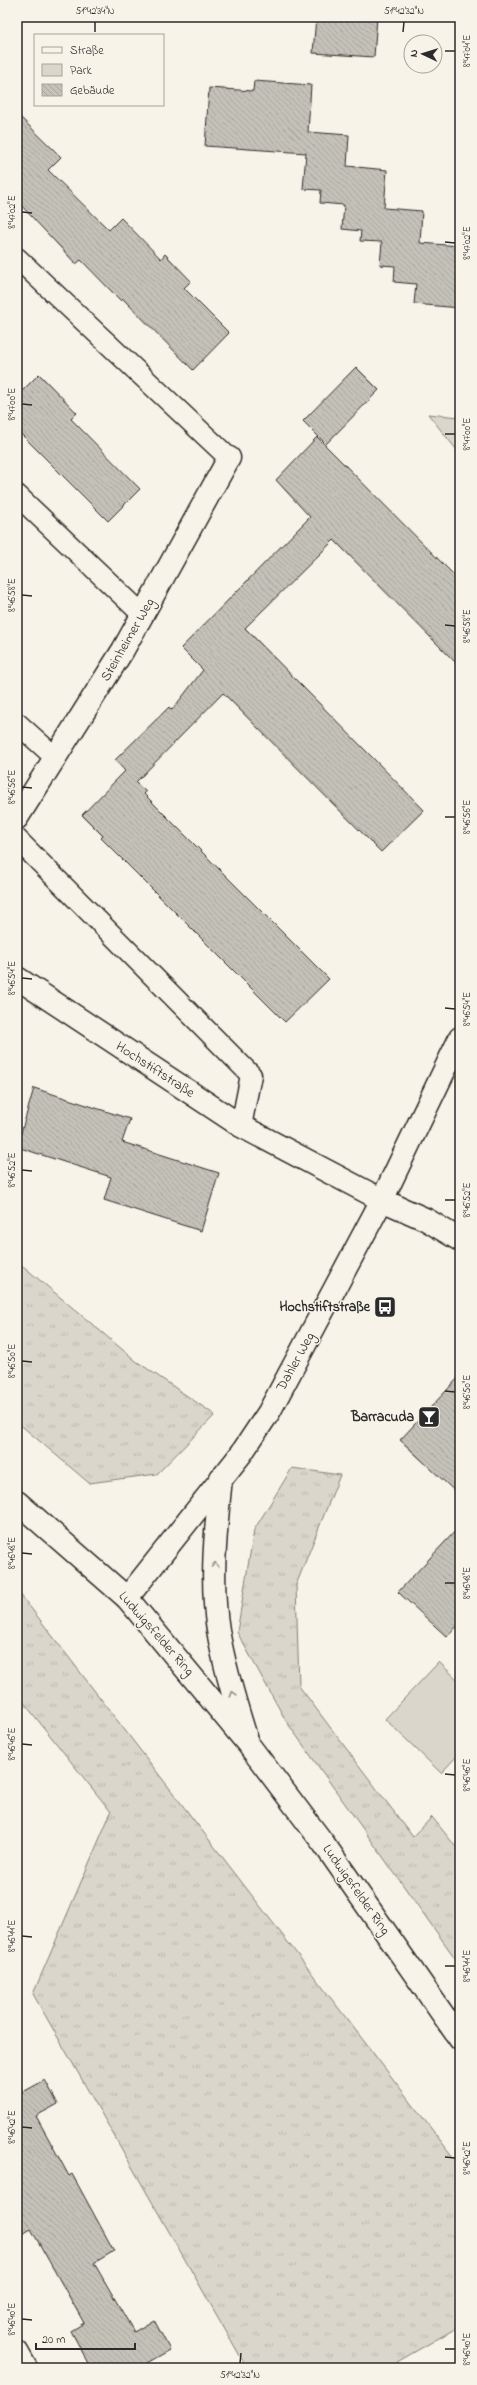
<svg xmlns="http://www.w3.org/2000/svg" width="477" height="2385" font-family="'Indie Flower',sans-serif">
  <style>
    .grass { fill: url(#grass-tufts); stroke: #82807c }
    .park { fill: #dad6cc; stroke: #82807c }
    .building { fill: url(#building-back-hatch); stroke: #2b2b2b }
    .lines { fill: none; stroke-linecap: round; stroke-linejoin: round }
    .lane-casing { stroke: #2b2b2b; stroke-width: 23 }
    .street-casing { stroke: #2b2b2b; stroke-width: 25 }
    .secondary-casing { stroke: #2b2b2b; stroke-width: 25 }
    .lane { stroke: #f7f3e8; stroke-width: 20 }
    .street { stroke: #f7f3e8; stroke-width: 22 }
    .secondary { stroke: #f7f3e8; stroke-width: 22 }
    .oneway { stroke: #918f8a }
    .ticks { fill: none; stroke: #2b2b2b; stroke-width: 1.5 }
    .labels { text-anchor: middle; dominant-baseline: central; stroke-width: 3; stroke-linejoin: round; paint-order: stroke }
    .street-label { font-size: 14px; fill: #2b2b2b; stroke: #f7f3e8 }
    .poi-label { font-size: 14px; font-weight: bold; fill: #2b2b2b; stroke: #f7f3e8; text-anchor: end }
    .neatline { fill: none; stroke: #2b2b2b; stroke-width: 1.5 }
    .ticks-label { font-size: 10px; text-anchor: middle; fill: #2b2b2b }
  </style>
  <defs>
    <pattern id="grass-tufts" width="24" height="20" patternUnits="userSpaceOnUse"><rect width="24" height="20" fill="#dad6cc"/><path d="M3 7l-1-3M5 7V3M7 7l1-3M15 17l-1-3M17 17v-4M19 17l1-3" fill="none" stroke="#bbb8af"/></pattern>
    <pattern id="building-back-hatch" width="6" height="6" patternUnits="userSpaceOnUse"><rect width="6" height="6" fill="#c4c1b9"/><path d="M-1 5l2 2M0 0l6 6M5-1l2 2" fill="none" stroke="#a9a69f"/></pattern>
  </defs>
  <rect width="100%" height="100%" fill="#f7f3e8"/>
  <filter id="ink" filterUnits="userSpaceOnUse"><feTurbulence type="fractalNoise" baseFrequency=".025" numOctaves="2"/><feDisplacementMap in="SourceGraphic" scale="8" xChannelSelector="R" yChannelSelector="G"/><feConvolveMatrix kernelMatrix="1 2 1 2 8 2 1 2 1" color-interpolation-filters="sRGB"/></filter>
  <g filter="url(#ink)">
    <g class="grass">
      <polygon points="17,1261 136,1361 215,1415 157,1474 89,1483 17,1422"/>
      <polygon points="292,1468 340,1475 296,1585 299,1686 413,1837 432,1817 460,1852 460,1965 286,1721 237,1632 254,1530"/>
      <polygon points="17,1590 460,2166 460,2326 397,2362 400,2368 247,2368 33,1994 111,1812 17,1694"/>
    </g>
    <g class="park">
      <polygon points="428,414 460,417 460,454"/>
      <polygon points="439,1662 460,1682 460,1753 441,1773 385,1719"/>
    </g>
    <g class="building">
      <polygon points="316,17 377,17 374,57 313,53"/>
      <polygon points="254,81 311,85 308,132 349,135 347,166 387,170 384,208 422,211 420,243 460,246 460,308 414,304 416,284 394,282 395,266 380,265 382,242 360,241 361,231 342,229 344,205 320,203 321,190 303,189 306,153 205,146 209,88 253,91"/>
      <polygon points="17,114 61,157 48,170 109,230 121,218 161,259 165,254 191,281 184,288 229,333 193,370 123,299 121,301 81,260 76,264 17,201"/>
      <polygon points="356,367 379,390 326,444 303,421"/>
      <polygon points="39,374 77,413 71,419 140,489 108,521 17,430 17,396"/>
      <polygon points="317,437 460,581 460,667 334,540 245,628 424,810 381,852 223,693 136,782 146,792 144,794 329,979 285,1022 101,838 103,836 82,815 125,771 115,760 169,707 172,710 203,670 181,648 310,517 276,480"/>
      <polygon points="34,1088 130,1119 122,1142 219,1173 201,1231 104,1200 111,1177 17,1147"/>
      <polygon points="460,1376 460,1496 400,1440"/>
      <polygon points="460,1526 460,1623 447,1637 398,1592"/>
      <polygon points="17,2080 23,2092 45,2080 58,2104 36,2116 69,2176 72,2174 114,2251 94,2263 134,2332 154,2320 170,2350 138,2368 91,2368 71,2331 84,2323 31,2229 17,2237"/>
    </g>
    <g class="lines">
      <g class="lane-casing">
        <g id="lane">
          <polyline points="17,258 229,458"/>
          <polyline points="17,495 143,615"/>
          <polyline points="17,723 56,758"/>
          <polyline points="17,839 251,1075 241,1126"/>
        </g>
      </g>
      <g class="street-casing">
        <g id="street">
          <polyline points="17,818 123,650 229,458"/>
          <polyline points="17,978 241,1126 382,1200 427,1220 460,1240"/>
          <polyline points="17,2352 26,2368"/>
        </g>
      </g>
      <g class="secondary-casing">
        <g id="secondary">
          <path d="M221,1478C216,1527 210,1581 218,1630C224,1666 234,1699 245,1734"/>
          <polyline points="17,1502 127,1598 248,1744 324,1844 460,2039"/>
          <polyline points="127,1598 241,1454 269,1412 382,1200 460,1038"/>
        </g>
      </g>
      <use href="#lane" class="lane"/>
      <use href="#street" class="street"/>
      <use href="#secondary" class="secondary"/>
    </g>
    <defs><path id="oneway-chevron" d="M-2-3.5L2.5 0L-2 3.5" fill="none" stroke-width="1.6" stroke-linecap="round" stroke-linejoin="round"/></defs>
    <g class="oneway">
      <use href="#oneway-chevron" transform="translate(215 1565) rotate(-90)"/>
      <use href="#oneway-chevron" transform="translate(233 1694) rotate(-107)"/>
    </g>
  </g>
  <path class="ticks" d="M95,32V22M403,32L404,22M445,51H455M22,212L32,213M445,242L455,243M22,404L32,405M445,434H455M22,595L32,596M445,625L455,626M22,787L32,788M445,817H455M22,978L32,979M445,1008L455,1009M22,1170L32,1171M445,1200H455M22,1361L32,1362M445,1391L455,1392M22,1553L32,1554M445,1583H455M22,1744L32,1745M445,1774L455,1775M22,1936L32,1937M445,1966H455M22,2127L32,2128M445,2157L455,2158M22,2319L32,2320M445,2349H455M240,2363L241,2353"/>
  <defs>
    <g id="bus-square" transform="scale(1.15)"><rect x="-9" y="-9" width="18" height="18" rx="4" fill="#2b2b2b" stroke="#f7f3e8"/><path d="M-5-6H5V4H4V6H2V4H-2V6H-4V4H-5ZM-3.5-4V0h7V-4ZM-3.5 1.2v1.5H-2V1.2ZM2 1.2v1.5H3.5V1.2Z" fill="#fff"/></g>
    <g id="bar-square" transform="scale(1.15)"><rect x="-9" y="-9" width="18" height="18" rx="4" fill="#2b2b2b" stroke="#f7f3e8"/><path d="M-6-5H6L.8 .8V4.5H3.5V6h-7V4.5H-.8V.8Z" fill="#fff"/></g>
  </defs>
  <g fill-rule="evenodd">
    <use href="#bus-square" x="385" y="1307"/>
    <use href="#bar-square" x="429" y="1417"/>
  </g>
  <g class="labels">
    <g class="street-label">
      <text transform="translate(128 640) rotate(-60)">Steinheimer Weg</text>
      <text transform="translate(155 1070) rotate(33)">Hochstiftstraße</text>
      <text transform="translate(296 1362) rotate(-61)">Dahler Weg</text>
      <text transform="translate(156 1634) rotate(49)">Ludwigsfelder Ring</text>
      <text transform="translate(356 1890) rotate(55)">Ludwigsfelder Ring</text>
    </g>
    <g class="poi-label">
      <text x="370" y="1307">Hochstiftstraße</text>
      <text x="414" y="1417">Barracuda</text>
    </g>
  </g>
  <rect width="477" height="2385" fill="none" stroke="#f7f3e8" stroke-width="44"/>
  <rect x="34" y="34" width="130" height="72" fill="#f7f3e8" stroke="#a5a39c"/>
  <rect x="42" y="47" width="20" height="6" fill="#f7f3e8" stroke="#a5a39c"/>
  <text x="70" y="54" font-size="12" fill="#2b2b2b">Straße</text>
  <rect x="42" y="64" width="20" height="12" fill="#dad6cc" stroke="#a5a39c"/>
  <text x="70" y="74" font-size="12" fill="#2b2b2b">Park</text>
  <rect x="42" y="84" width="20" height="12" fill="url(#building-back-hatch)" stroke="#a5a39c"/>
  <text x="70" y="94" font-size="12" fill="#2b2b2b">Gebäude</text>
  <g transform="translate(423 54) rotate(274)"><circle r="19" fill="#f7f3e8" stroke="#a5a39c"/>
  <path d="M0-3L7 15L0 10L-7 15Z" fill="#2b2b2b"/>
  <text y="-6" font-size="11" font-weight="bold" text-anchor="middle" fill="#2b2b2b">N</text>
  </g>
  <path d="M36 2343v6h99v-6" fill="none" stroke="#2b2b2b" stroke-width="2"/>
  <text x="42" y="2343" font-size="12" fill="#2b2b2b" stroke="#f7f3e8" stroke-width="3" paint-order="stroke">20 m</text>
  <rect x="22" y="22" width="433" height="2341" class="neatline"/>
  <g class="ticks-label">
    <text x="95" y="14">51°42'34"N</text>
    <text x="404" y="14">51°42'32"N</text>
    <text transform="translate(466 51) rotate(-90)" y="4">8°47'04"E</text>
    <text transform="translate(11 212) rotate(-90)" y="4">8°47'02"E</text>
    <text transform="translate(466 243) rotate(-90)" y="4">8°47'02"E</text>
    <text transform="translate(11 404) rotate(-90)" y="4">8°47'00"E</text>
    <text transform="translate(466 434) rotate(-90)" y="4">8°47'00"E</text>
    <text transform="translate(11 595) rotate(-90)" y="4">8°46'58"E</text>
    <text transform="translate(466 626) rotate(-90)" y="4">8°46'58"E</text>
    <text transform="translate(11 787) rotate(-90)" y="4">8°46'56"E</text>
    <text transform="translate(466 817) rotate(-90)" y="4">8°46'56"E</text>
    <text transform="translate(11 978) rotate(-90)" y="4">8°46'54"E</text>
    <text transform="translate(466 1009) rotate(-90)" y="4">8°46'54"E</text>
    <text transform="translate(11 1170) rotate(-90)" y="4">8°46'52"E</text>
    <text transform="translate(466 1200) rotate(-90)" y="4">8°46'52"E</text>
    <text transform="translate(11 1361) rotate(-90)" y="4">8°46'50"E</text>
    <text transform="translate(466 1392) rotate(-90)" y="4">8°46'50"E</text>
    <text transform="translate(11 1553) rotate(-90)" y="4">8°46'48"E</text>
    <text transform="translate(466 1583) rotate(-90)" y="4">8°46'48"E</text>
    <text transform="translate(11 1744) rotate(-90)" y="4">8°46'46"E</text>
    <text transform="translate(466 1775) rotate(-90)" y="4">8°46'46"E</text>
    <text transform="translate(11 1936) rotate(-90)" y="4">8°46'44"E</text>
    <text transform="translate(466 1966) rotate(-90)" y="4">8°46'44"E</text>
    <text transform="translate(11 2127) rotate(-90)" y="4">8°46'42"E</text>
    <text transform="translate(466 2158) rotate(-90)" y="4">8°46'42"E</text>
    <text transform="translate(11 2319) rotate(-90)" y="4">8°46'40"E</text>
    <text transform="translate(466 2349) rotate(-90)" y="4">8°46'40"E</text>
    <text x="240" y="2378">51°42'32"N</text>
  </g>
</svg>
